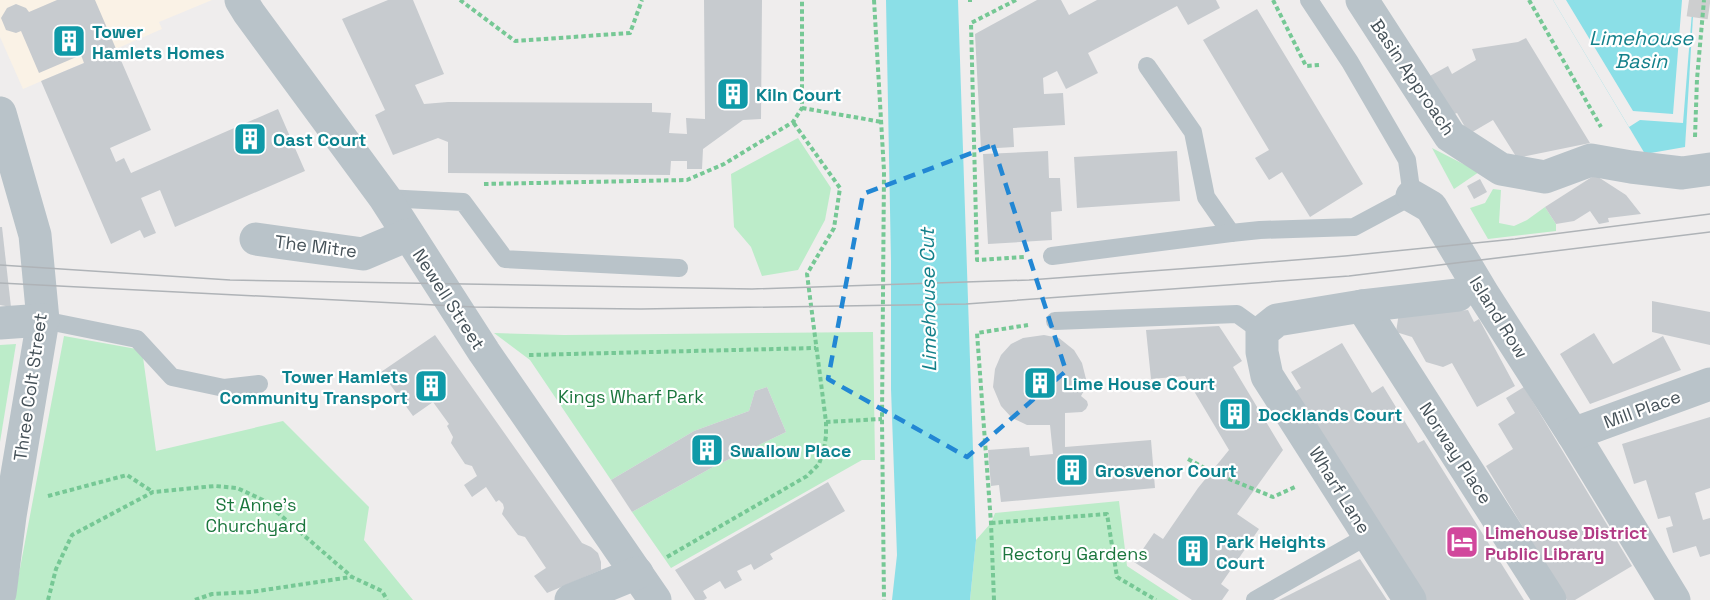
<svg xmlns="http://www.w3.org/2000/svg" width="1710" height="600" font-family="'Space Grotesk',sans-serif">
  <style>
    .commercial { fill: #faf2e6 }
    .green { fill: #bcecc9 }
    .water { fill: #8bdfe7 }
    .pier { fill: #efeded }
    .building { fill: #c7cbcf }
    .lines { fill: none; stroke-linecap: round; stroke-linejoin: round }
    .trunk-tunnel { stroke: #cdcecf; stroke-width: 33; stroke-dasharray: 33 16; stroke-linecap: butt }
    .path { stroke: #76c895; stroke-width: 4; stroke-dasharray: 4.5 3; stroke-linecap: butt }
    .service { stroke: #b9c3c9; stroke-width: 18 }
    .minor { stroke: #b9c3c9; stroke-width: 33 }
    .tram { stroke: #afb3b7; stroke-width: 1.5 }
    .marked { fill: none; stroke: #2287d4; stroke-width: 4.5; stroke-dasharray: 12 8; stroke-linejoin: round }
    .labels { text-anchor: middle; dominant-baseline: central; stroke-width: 4.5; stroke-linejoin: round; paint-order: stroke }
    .culture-label { font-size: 18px; font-weight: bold; fill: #0d838f; stroke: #fff; text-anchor: start }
    .street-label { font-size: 18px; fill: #465259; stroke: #fff }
    .park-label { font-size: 18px; fill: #1b763d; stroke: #fff }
    .hotel-label { font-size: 18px; font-weight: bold; fill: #b23c85; stroke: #fff; text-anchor: start }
    .water-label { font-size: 20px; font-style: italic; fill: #13808a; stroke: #fff }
  </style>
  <rect width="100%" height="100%" fill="#efeded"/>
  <polygon class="commercial" points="0,0 212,0 159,22 162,29 23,89 0,37"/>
  <g class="green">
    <polygon points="798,138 831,188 825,220 798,270 762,276 751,247 734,227 731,174"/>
    <polygon points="1432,148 1479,172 1454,189"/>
    <polygon points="1493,189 1501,190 1499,223 1514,226 1527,220 1545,207 1556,224 1556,231 1488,239 1470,208 1485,203"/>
    <polygon points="873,332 875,460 862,460 671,568 632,512 713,467 786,432 767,387 755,391 749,411 694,431 611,480 530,360 494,333 564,335"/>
    <polygon points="64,336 142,350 156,451 283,421 369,507 364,540 413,600 14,600"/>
    <polygon points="16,344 0,442 0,345"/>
    <polygon points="1119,501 1127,566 1179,600 970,600 976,540 991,523 995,513"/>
  </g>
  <g class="water">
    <polygon points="886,0 958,0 976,540 970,600 892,600 897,555 891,389 891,261"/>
    <polygon points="1553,0 1694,0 1685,147 1645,154"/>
  </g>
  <polygon class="pier" points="1553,0 1566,0 1633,111 1673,114 1682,0 1693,0 1683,123 1640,120 1629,127"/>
  <g class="building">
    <polygon points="57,0 95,0 151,130 110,148 116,162 124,158 131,173 278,109 305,171 175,227 160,190 141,198 156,233 144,238 140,230 111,244 41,81 84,63 81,55 39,73 21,31 16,33 6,30 1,18 7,8 16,4 26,8 29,12"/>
    <polygon points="388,0 413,0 444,74 415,85 424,104 448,102 652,103 652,112 671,113 669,133 687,134 686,118 705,119 704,0 762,0 761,119 743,120 703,149 702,169 687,169 687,161 671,161 670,175 448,173 448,142 438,138 393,155 375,115 385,110 342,19"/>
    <polygon points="1037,0 1061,0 1069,15 1097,0 1216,0 1220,8 1188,25 1177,6 1088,53 1098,73 1066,89 1057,71 1043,78 1044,94 1063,93 1065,125 1013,128 1014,147 981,149 975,34"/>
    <polygon points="1257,9 1363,184 1310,217 1282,172 1269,180 1255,158 1269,150 1203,40"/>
    <polygon points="1526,38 1590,143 1517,158 1493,120 1469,134 1457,113 1452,115 1428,77 1448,66 1452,74 1476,60 1472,49 1518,42"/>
    <polygon points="1048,151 1049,178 1060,178 1062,211 1051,212 1052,240 988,244 983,154"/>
    <polygon points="1177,151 1180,201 1077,208 1074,157"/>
    <polygon points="1595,175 1626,195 1641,214 1608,218 1609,222 1599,224 1590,211 1574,221 1556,224 1545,207"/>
    <polygon points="1480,179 1487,192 1474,199 1467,186"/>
    <polygon points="0,227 2,227 11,307 0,305"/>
    <polygon points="1652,301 1710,312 1710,345 1652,332"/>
    <polygon points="1400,306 1436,313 1468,310 1474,322 1479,319 1515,386 1477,407 1452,363 1443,367 1426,362 1412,337 1396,332"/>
    <polygon points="1219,326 1242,361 1233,367 1283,450 1237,514 1259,529 1221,584 1229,590 1222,600 1192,600 1134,562 1154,533 1163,539 1198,488 1229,450 1185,376 1151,379 1146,330"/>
    <polygon points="1594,333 1613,364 1663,336 1681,370 1590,404 1560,354"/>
    <polygon points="435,335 582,543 591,547 598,553 601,562 601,570 547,593 534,576 546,568 525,537 518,535 502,514 504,508 503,504 499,500 496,502 486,487 472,497 464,485 477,476 472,466 465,464 451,443 453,437 447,426 449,424 433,402 413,416 381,372"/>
    <polygon points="1044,335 1059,338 1074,350 1082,363 1086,379 1085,389 1081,396 1087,401 1088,405 1086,409 1082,412 1065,413 1065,447 1151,440 1155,488 1001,502 999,485 991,486 988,450 1029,447 1030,456 1053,454 1050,425 1027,425 1012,418 1001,406 993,387 995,369 1001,355 1011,344 1023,338"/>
    <polygon points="1342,343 1372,393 1383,386 1418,443 1424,440 1524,600 1421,600 1292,393 1301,388 1291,372"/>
    <polygon points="767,387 786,432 713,467 632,512 611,480 694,431 749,411 755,391"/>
    <polygon points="1524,387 1632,566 1575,600 1567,600 1486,466 1513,449 1498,424 1515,413 1506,398"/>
    <polygon points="1710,417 1710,488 1695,493 1703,520 1710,518 1710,554 1700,557 1696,546 1673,553 1666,528 1673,526 1670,516 1658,519 1646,480 1634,484 1622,444"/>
    <polygon points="828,482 845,511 770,554 773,559 754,570 751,564 737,571 742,580 725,589 720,581 703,591 707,598 704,600 695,600 675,570"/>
    <polygon points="1360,559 1387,600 1279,600"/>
  </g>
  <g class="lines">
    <polyline class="trunk-tunnel" points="1689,0 1710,3"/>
    <g class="path">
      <polyline points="460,0 515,41 630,33 642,0"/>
      <polyline points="874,0 884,171 882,419 884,600"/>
      <polyline points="970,0 970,2"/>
      <polyline points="1016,0 971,23 977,260 1025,257"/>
      <polyline points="1273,0 1306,66 1319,65"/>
      <polyline points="1529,0 1601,127"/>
      <polyline points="802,108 882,122"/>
      <polyline points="1695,137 1697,79 1704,0"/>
      <polyline points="484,184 687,180 724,164 793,122 802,108 802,0"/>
      <polyline points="529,355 816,348"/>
      <polyline points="826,422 882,419"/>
      <polyline points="1188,459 1212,472 1273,497 1297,486"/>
      <polyline points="48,496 127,475 153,492"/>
      <polyline points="991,523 1107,514 1117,577 1156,600"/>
      <polyline points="667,557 807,476 819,464 824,449 826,436 826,422 807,274 834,228 840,188 793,122"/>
      <polyline points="48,600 56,569 72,535 153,492 215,486 237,488 263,500 352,577 382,591 387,600"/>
      <polyline points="195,600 212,594 251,592 351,577"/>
      <polyline points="994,600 991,523 977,333 1028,325"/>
    </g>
    <g class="service">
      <polyline points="1147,66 1193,132 1206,197 1231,233"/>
      <polyline points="385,198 463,202 505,259 679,268"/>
      <polyline points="1052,256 1231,233 1260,230 1354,227 1412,196 1407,160 1350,62 1309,0"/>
      <polyline points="43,320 137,339 172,377 224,388 259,384"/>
      <polyline points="1055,321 1237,314 1262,332"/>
      <polyline points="1255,600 1369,535"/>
    </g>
    <g class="minor">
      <polyline points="241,0 249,13 385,198 484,352 655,600"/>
      <polyline points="1362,0 1450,136 1501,169 1545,177 1591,160 1631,167 1682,173 1710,169"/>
      <polyline points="0,113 35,235 43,320 10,516 0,593"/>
      <polyline points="1412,196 1431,207 1483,294 1573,434 1674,600"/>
      <polyline points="256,239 363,254 408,235"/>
      <polyline points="1362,306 1550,600"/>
      <polyline points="0,323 43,320"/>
      <polyline points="1573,434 1710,384"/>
      <polyline points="571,600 637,573"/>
      <polyline points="1410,600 1267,376 1262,352 1262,332 1277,320 1362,306 1458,295"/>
    </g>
    <g class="tram">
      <polyline points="0,265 230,280 752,289 1029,280 1219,266 1345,256 1515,239 1710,214"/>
      <polyline points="0,283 474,307 641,309 966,304 1349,276 1710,232"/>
    </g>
  </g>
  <path class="marked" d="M993,145L1066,371L967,457L828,379L863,194Z"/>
  <defs>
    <g id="building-square" transform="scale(1.725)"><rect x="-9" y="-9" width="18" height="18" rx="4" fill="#0f9aa8" stroke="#fff"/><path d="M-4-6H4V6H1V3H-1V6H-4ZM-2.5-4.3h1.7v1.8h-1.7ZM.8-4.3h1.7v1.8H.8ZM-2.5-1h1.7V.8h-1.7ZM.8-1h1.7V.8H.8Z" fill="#fff"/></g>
    <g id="hotel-square" transform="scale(1.725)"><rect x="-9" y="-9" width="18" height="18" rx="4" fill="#d1479c" stroke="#fff"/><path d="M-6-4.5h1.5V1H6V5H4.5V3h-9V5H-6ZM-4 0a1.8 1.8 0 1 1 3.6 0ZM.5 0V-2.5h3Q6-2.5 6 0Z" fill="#fff"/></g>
  </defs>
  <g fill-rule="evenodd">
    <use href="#building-square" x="69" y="41"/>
    <use href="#building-square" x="733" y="94"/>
    <use href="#building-square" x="250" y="139"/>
    <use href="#building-square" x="1040" y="383"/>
    <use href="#building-square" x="431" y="386"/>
    <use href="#building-square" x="1235" y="414"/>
    <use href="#building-square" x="707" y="450"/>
    <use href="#building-square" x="1072" y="470"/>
    <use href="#hotel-square" x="1462" y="542"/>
    <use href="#building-square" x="1193" y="551"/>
  </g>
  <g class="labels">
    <g class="culture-label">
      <text x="92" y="31">Tower<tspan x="92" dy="21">Hamlets Homes</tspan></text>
      <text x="756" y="94">Kiln Court</text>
      <text x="273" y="139">Oast Court</text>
      <text x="408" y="376" text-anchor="end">Tower Hamlets<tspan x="408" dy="21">Community Transport</tspan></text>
      <text x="1063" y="383">Lime House Court</text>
      <text x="1258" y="414">Docklands Court</text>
      <text x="730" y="450">Swallow Place</text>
      <text x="1095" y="470">Grosvenor Court</text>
      <text x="1216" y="541">Park Heights<tspan x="1216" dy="21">Court</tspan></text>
    </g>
    <g class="street-label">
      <text transform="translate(1413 77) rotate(56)">Basin Approach</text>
      <text transform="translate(316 246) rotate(7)">The Mitre</text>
      <text transform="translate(449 299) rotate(57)">Newell Street</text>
      <text transform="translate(1499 317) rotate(58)">Island Row</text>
      <text transform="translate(30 387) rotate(-82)">Three Colt Street</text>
      <text transform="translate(1642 409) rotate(-20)">Mill Place</text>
      <text transform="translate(1456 453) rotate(57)">Norway Place</text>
      <text transform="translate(1340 490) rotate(58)">Wharf Lane</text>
    </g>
    <g class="park-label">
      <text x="631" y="396">Kings Wharf Park</text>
      <text x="256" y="504">St Anne's<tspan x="256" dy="21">Churchyard</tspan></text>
      <text x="1075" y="553">Rectory Gardens</text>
    </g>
    <g class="hotel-label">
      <text x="1485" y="532">Limehouse District<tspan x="1485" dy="21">Public Library</tspan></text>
    </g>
    <g class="water-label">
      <text x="1641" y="38">Limehouse<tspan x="1641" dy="23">Basin</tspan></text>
      <text transform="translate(928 300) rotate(-91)">Limehouse Cut</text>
    </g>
  </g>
</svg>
